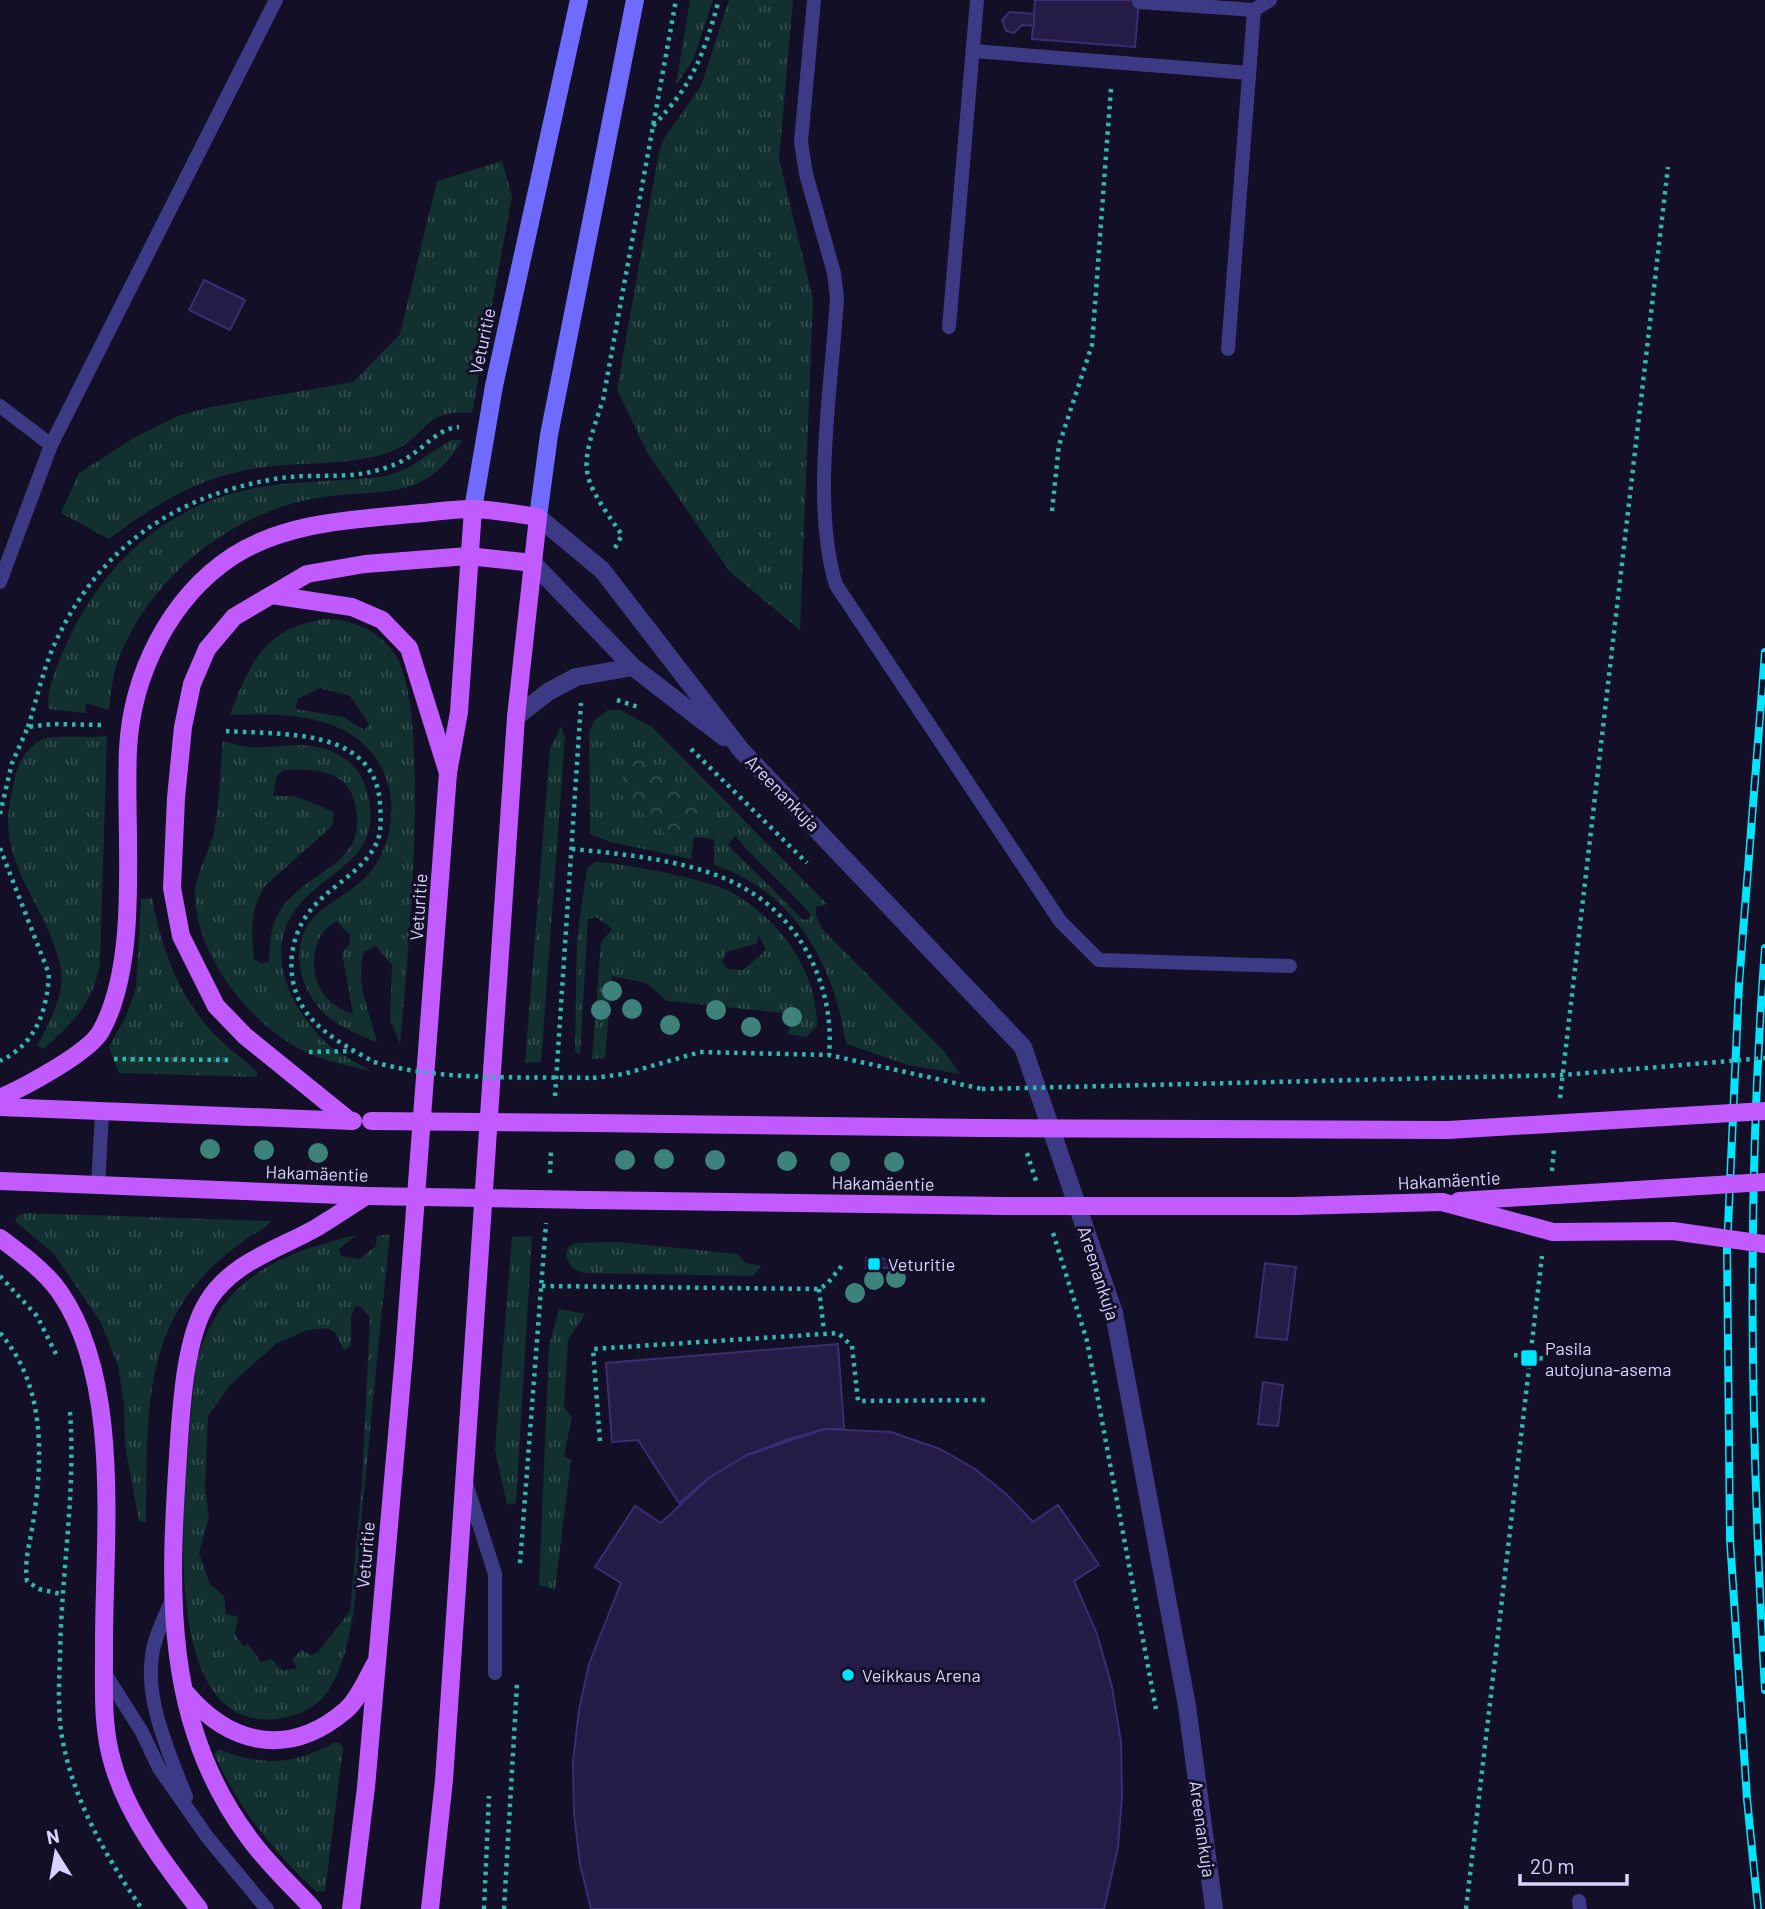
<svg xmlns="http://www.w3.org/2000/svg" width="1765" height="1909" font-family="Barlow,sans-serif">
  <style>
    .grass { fill: url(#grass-tufts); fill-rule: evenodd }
    .forest { fill: url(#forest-crowns) }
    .building { fill: #241b47; stroke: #3b2d73; stroke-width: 2 }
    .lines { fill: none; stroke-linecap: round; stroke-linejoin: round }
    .path { stroke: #2fb8b0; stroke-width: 4.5; stroke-dasharray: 3.5 5; stroke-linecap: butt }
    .service { stroke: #3d3a85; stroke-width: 14 }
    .minor { stroke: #3d3a85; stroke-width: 18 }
    .secondary { stroke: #6f6bff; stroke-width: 18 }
    .primary { stroke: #c25bff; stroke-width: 18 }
    .rail-casing { stroke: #00e5ff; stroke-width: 8 }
    .rail { stroke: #130f26; stroke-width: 5; stroke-dasharray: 16; stroke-linecap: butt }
    .path-bridge { stroke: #2fb8b0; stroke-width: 4.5; stroke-dasharray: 3.5 5; stroke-linecap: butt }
    .primary-bridge { stroke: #c25bff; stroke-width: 18 }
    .tree { fill: #3d827b }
    .poi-dot { fill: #00e5ff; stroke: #130f26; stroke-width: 2.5 }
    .labels { text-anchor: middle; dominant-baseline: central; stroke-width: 6; stroke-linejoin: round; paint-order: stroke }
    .street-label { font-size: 18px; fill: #d9d4ff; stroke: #130f26 }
    .poi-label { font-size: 18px; fill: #d9d4ff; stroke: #130f26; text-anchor: start }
  </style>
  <defs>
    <pattern id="grass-tufts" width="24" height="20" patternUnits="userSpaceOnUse" patternTransform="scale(1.75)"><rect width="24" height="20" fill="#12302f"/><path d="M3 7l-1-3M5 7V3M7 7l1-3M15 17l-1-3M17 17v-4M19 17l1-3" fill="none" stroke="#344d4e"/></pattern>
    <pattern id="forest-crowns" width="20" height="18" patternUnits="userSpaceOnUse" patternTransform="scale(1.75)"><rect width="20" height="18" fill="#12302f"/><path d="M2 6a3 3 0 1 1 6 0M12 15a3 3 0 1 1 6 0" fill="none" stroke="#344d4e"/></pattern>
  </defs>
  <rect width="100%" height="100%" fill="#130f26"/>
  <g class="grass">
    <polygon points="690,0 713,0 693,60 676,85"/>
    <polygon points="729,0 793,0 779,159 813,299 800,630 730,572 648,454 617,390 658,157 663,140 701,86"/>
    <path d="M502,161L512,197L472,413C421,408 429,437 390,452C348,467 300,461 257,468C199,477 155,504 109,539L61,513L79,473L137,436L178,416L210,407L353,382L400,334L437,181Z"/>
    <path d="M451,440H462C426,502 382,489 323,497C233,510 148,578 117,663C112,678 111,695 109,710L86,703L85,713L49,709C44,691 64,648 73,630C111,557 168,507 250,489C294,480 342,482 387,476L406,469Z"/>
    <path d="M325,619C352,619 378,630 394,653C433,706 407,970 400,1044L390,1019L392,965L376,946L364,952C354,981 370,1013 377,1042C361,1036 344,1029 330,1018C300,996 286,944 316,915C337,896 366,885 379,859C403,814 393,757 345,731C312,713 266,714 230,715C250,662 265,628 325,619ZM320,688L350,696L369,724L364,730L344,717L295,709L298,699ZM337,922L350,935L349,945L342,953L353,1014C339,1010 325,1000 319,986C309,967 314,929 337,922Z"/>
    <path d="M608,710H620L652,727L827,904L816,907V916L823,930L943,1050L960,1074L908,1065L847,1044C843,1034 843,1023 840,1013C822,944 783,888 714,865V839L694,837L691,859L610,842L590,834L589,732L594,721ZM735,836C758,864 787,886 811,915L807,920L802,919L728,845Z"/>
    <polygon points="561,726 565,737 541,1062 525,1063 550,749"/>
    <path d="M107,736L100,964C92,1005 74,1021 44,1049L37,1046C48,1025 65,995 61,970C53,919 10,878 8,824C8,811 11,795 14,782C17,764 26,747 43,739C52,735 92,738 107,736Z"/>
    <path d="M223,741C232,743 241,746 249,747C277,749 300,740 329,750C348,758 362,771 367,791C384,858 334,865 299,905C261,950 290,1007 326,1043C338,1054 356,1062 371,1071C344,1065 315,1059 291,1044C244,1015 197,954 195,897C194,876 210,852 214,831C220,802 220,770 223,741ZM284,770C308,769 344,768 353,797C375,867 305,867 278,914C270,928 270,946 269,962L261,963L254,959C251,933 250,909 265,886L332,826L334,812L295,796H273L277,776Z"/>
    <path d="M595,862C623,863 707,879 731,892C779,919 817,969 817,1026L806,1037L788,1034L792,1014L667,1001L646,983L612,976L605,1058L592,1059L601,942L612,929L596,917L588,919L580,1054L575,1052L577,938L587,868ZM759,936L766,950L743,970L728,969L722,962L726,952L756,944Z"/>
    <path d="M152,898C161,947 178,994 212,1032C226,1047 243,1058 257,1072V1077L119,1073L109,1047L126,1016L136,989L141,899Z"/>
    <path d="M25,1213L271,1221C266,1228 254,1234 246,1239C229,1252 211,1266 198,1282C140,1349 148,1439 146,1522L139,1521L125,1445L124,1405L118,1365L100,1321L54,1254L15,1221L18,1215Z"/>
    <path d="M390,1234C380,1327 371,1420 362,1513C356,1568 359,1639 330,1688C319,1707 298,1716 277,1719C142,1734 191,1437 196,1363C220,1278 279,1253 357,1235L339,1249L341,1256L359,1259L376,1246L377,1236ZM356,1306L362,1308L370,1318L362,1482L350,1611L318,1652L312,1655L301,1650L292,1660L297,1668L283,1671L271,1659L261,1662L248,1644L243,1646L235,1635L238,1617L226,1614L224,1596L210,1584L199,1553L209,1517L205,1488L208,1416L231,1384L276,1344L307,1330L328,1328L336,1334L344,1350L351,1346V1316Z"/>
    <polygon points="532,1236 516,1503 507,1505 495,1450 512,1237"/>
    <polygon points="619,1242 738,1254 745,1263 761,1266 753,1276 583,1273 572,1268 566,1257 568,1247 576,1243"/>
    <polygon points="559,1309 585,1314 568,1340 564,1407 572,1417 564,1456 571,1460 555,1590 539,1585 549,1346"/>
    <path d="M335,1742L340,1743L343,1748L325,1891L317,1892C275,1854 237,1806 214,1754L219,1749C261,1767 295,1765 335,1742Z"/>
  </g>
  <polygon class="forest" points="630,757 642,758 713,820 670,838 621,794 624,766"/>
  <g class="building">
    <polygon points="1035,0 1139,0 1135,47 1032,39"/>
    <polygon points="1010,12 1034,14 1034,26 1022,25 1014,33 1006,31 1002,20"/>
    <polygon points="204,280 245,300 230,330 189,310"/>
    <polygon points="866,1258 888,1259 888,1268 866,1268"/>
    <polygon points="1265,1263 1296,1267 1287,1340 1256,1337"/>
    <polygon points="838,1344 844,1429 825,1429 789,1439 747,1455 709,1478 679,1503 638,1440 612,1442 606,1363"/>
    <polygon points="1263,1382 1283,1385 1278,1426 1258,1424"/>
    <polygon points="825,1429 891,1432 940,1449 975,1469 1005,1493 1033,1522 1058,1505 1099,1565 1074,1581 1097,1634 1112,1687 1121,1742 1122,1796 1118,1847 1104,1909 591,1909 580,1864 574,1813 573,1762 579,1710 589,1664 621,1583 595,1567 635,1506 661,1523 709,1478 747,1455"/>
  </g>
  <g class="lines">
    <g class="path">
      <path d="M653,126C694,83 703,56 719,0"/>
      <polyline points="1052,511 1059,445 1092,345 1111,88"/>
      <path d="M615,548L622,535C578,472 579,472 603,400L676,0"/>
      <polyline points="617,700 638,707"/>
      <path d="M28,727C37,699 43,668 56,641C101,545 177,494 281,478C309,474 338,478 366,473C380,470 398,465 410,456C426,446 439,428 459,427"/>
      <path d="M226,731C283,735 375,727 380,804C381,818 382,834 375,846C361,872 334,884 315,905C288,933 283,980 306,1012C323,1035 351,1049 374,1062"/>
      <polyline points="691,749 807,863"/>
      <polyline points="0,814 12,763 28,727 52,724 103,725"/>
      <path d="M0,848L49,974C47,1011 36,1044 0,1061"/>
      <path d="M572,849C624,854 698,861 744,888C803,921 835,989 829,1055"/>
      <polyline points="309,1052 353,1051"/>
      <polyline points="114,1059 231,1060"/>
      <polyline points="593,1078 624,1074 700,1052 829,1055 982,1089"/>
      <polyline points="555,1096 581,703"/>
      <polyline points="1560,1098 1668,167"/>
      <polyline points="1027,1153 1036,1181"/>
      <polyline points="1552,1171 1554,1148"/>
      <polyline points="550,1173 551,1150"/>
      <polyline points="1053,1233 1087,1341 1156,1709"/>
      <polyline points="0,1276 37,1316 57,1356"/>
      <polyline points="542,1286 819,1289 827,1284 844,1263"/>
      <polyline points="819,1289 824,1331"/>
      <path d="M0,1333C46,1386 43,1458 33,1523C30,1543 24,1560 27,1581L39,1589L61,1594"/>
      <polyline points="1514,1355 1546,1359"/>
      <path d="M70,1412C76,1493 61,1575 60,1657C59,1687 57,1717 64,1747C76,1805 108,1860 142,1909"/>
      <polyline points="600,1441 593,1349 838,1333 852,1346 858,1401 987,1400"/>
      <polyline points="520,1563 546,1223"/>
      <polyline points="484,1909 489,1796"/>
      <polyline points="504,1909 517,1684"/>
      <polyline points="1466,1909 1542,1256"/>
    </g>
    <g class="service">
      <path d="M814,0L801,142L806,174L834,273L837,298C832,384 811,504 836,585L1060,921L1099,960L1290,966"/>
      <polyline points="1139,2 1254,10"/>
      <polyline points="973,51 1249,73"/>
      <polyline points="949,327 977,0"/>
      <polyline points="1228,349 1254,10 1270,0"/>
      <polyline points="0,406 51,445"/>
      <polyline points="0,582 51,445 276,0"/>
      <polyline points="98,1186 102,1112"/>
      <polyline points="466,1483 495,1574 495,1673"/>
      <path d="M172,1599C165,1617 154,1637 152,1656C145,1702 170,1755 186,1797"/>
      <polyline points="104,1672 142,1732 159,1768 208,1838 267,1909"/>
      <polyline points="1579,1901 1580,1909"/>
    </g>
    <g class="minor">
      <polyline points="538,517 602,570 741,750 1023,1047 1114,1313 1187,1706 1214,1909"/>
      <polyline points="533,563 633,667 724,737"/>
      <polyline points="516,717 548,692 576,677 633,667"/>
    </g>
    <g class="secondary">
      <polyline points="473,509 494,386 579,0"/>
      <polyline points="538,517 549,435 635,0"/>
    </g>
    <g class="primary">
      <polyline points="272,595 352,607 382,620 409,648 448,773"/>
      <path d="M0,1098C24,1087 89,1053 101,1031C141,959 124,833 128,749C132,675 169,598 233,556C286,522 351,520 411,514C432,513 454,508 475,509C496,510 517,514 538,517L516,717L444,1780L430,1909"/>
      <polyline points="0,1107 353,1121"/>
      <polyline points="350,1121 245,1036 216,1006 181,936 172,888 176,798 183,727 192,684 207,649 234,617 307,574 365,564 468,556 533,563"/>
      <polyline points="591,1123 982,1128"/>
      <polyline points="0,1181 366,1196"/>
      <polyline points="588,1200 1005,1206"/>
      <polyline points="1295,1206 1442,1202"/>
      <path d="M0,1238C21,1254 43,1269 59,1291C124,1383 103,1544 104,1653C104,1690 102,1729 113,1764C128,1817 166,1866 199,1909"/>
      <path d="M186,1693C231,1746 290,1758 346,1710C358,1700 367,1678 375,1664"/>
      <path d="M313,1909C292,1886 268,1864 249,1838C163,1723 169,1592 178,1456C181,1412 184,1339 208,1301C232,1262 279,1249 316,1228C333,1218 349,1207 366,1196"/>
      <polyline points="351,1909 366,1787 404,1355 448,773 459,712 473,509"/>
    </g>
    <g class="rail-casing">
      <g id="rail">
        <path d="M1765,948C1746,1195 1751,1444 1765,1690"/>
        <polyline points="1758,1909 1747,1799 1730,1539 1727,1249 1739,984 1765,652"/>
      </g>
    </g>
    <use href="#rail" class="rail"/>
    <g class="path-bridge">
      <path d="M374,1062C444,1082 521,1076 593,1078"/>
      <polyline points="982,1089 1563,1075 1765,1058"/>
    </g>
    <g class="primary-bridge">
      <polyline points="371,1121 591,1123"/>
      <polyline points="982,1128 1448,1130 1765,1111"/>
      <polyline points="366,1196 588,1200"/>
      <polyline points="1459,1201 1765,1182"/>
      <polyline points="1442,1202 1553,1232 1673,1231 1765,1244"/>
      <polyline points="1005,1206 1295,1206"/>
    </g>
  </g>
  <g class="tree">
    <circle cx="612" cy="991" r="10"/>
    <circle cx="632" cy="1009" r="10"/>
    <circle cx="601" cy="1010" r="10"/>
    <circle cx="716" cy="1010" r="10"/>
    <circle cx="792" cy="1017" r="10"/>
    <circle cx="670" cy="1025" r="10"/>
    <circle cx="751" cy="1027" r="10"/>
    <circle cx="210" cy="1149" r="10"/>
    <circle cx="264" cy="1150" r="10"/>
    <circle cx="318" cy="1153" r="10"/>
    <circle cx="664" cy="1159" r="10"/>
    <circle cx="625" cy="1160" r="10"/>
    <circle cx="715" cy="1160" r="10"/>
    <circle cx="787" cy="1161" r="10"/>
    <circle cx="840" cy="1162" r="10"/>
    <circle cx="894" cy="1162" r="10"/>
    <circle cx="896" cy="1278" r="10"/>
    <circle cx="874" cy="1280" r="10"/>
    <circle cx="855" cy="1293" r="10"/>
  </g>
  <g class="poi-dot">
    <rect x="867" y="1257" width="14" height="14" rx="3.5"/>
    <rect x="1520" y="1349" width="18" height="18" rx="3.5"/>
    <circle cx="848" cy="1675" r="7"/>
  </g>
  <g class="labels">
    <g class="street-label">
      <text transform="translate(482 341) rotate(-78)">Veturitie</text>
      <text transform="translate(783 793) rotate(46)">Areenankuja</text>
      <text transform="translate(418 907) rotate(-86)">Veturitie</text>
      <text transform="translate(317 1173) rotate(2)">Hakamäentie</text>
      <text transform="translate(1449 1180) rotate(-3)">Hakamäentie</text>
      <text transform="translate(883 1183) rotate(1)">Hakamäentie</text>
      <text transform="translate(1099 1273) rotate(72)">Areenankuja</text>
      <text transform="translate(365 1555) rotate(-85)">Veturitie</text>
      <text transform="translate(1203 1829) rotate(82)">Areenankuja</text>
    </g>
    <g class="poi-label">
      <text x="888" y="1264">Veturitie</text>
      <text x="1545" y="1348">Pasila<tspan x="1545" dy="21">autojuna-asema</tspan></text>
      <text x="862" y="1675">Veikkaus Arena</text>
    </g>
  </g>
  <g transform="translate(56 1853) rotate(349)" stroke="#130f26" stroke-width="5" paint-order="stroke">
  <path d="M0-5L12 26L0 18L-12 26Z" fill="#d9d4ff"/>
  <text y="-10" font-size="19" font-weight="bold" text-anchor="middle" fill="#d9d4ff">N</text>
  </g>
  <path d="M1520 1874v10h107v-10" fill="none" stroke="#d9d4ff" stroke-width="3.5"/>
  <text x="1530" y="1874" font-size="21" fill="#d9d4ff" stroke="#130f26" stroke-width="5" paint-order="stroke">20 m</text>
</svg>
